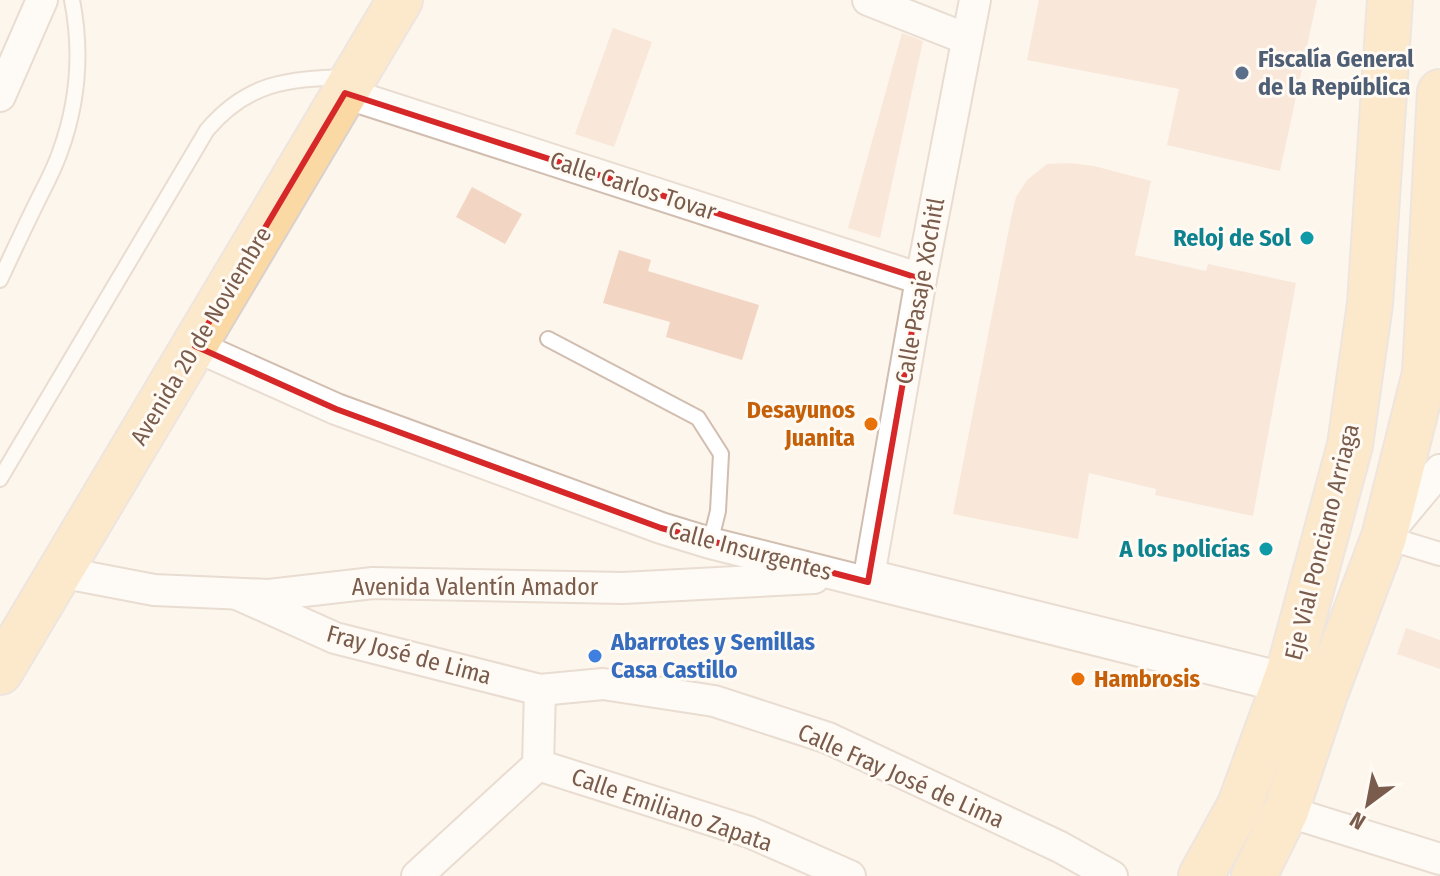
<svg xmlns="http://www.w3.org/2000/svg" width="1440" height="876" font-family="'Fira Sans Condensed',sans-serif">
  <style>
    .building { fill: #f3d5c3 }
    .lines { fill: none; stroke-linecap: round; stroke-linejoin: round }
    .service-casing { stroke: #d1beb0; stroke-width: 18 }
    .pedestrian-casing { stroke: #d1beb0; stroke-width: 26 }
    .minor-casing { stroke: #d1beb0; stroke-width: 34 }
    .primary-casing { stroke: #dad1cd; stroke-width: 48 }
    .service { stroke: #fff; stroke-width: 14 }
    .pedestrian { stroke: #fff; stroke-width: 22 }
    .minor { stroke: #fff; stroke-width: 30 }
    .primary { stroke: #fbd9a5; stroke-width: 44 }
    .marked { fill: none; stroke: #d62828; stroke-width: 6; stroke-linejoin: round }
    .service-dot { fill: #5c6f8a; stroke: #fffaf3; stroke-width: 3 }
    .culture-dot { fill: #0f9aa8; stroke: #fffaf3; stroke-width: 3 }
    .food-dot { fill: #e8710a; stroke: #fffaf3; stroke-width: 3 }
    .shop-dot { fill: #3f7fe0; stroke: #fffaf3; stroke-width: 3 }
    .labels { text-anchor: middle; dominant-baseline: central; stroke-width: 6; stroke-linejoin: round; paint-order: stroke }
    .service-label { font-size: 24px; font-weight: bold; fill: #4e5e75; stroke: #fffaf3; text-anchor: start }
    .street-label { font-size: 24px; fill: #7a5c4d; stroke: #fffaf3 }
    .culture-label { font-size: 24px; font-weight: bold; fill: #0d838f; stroke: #fffaf3; text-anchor: end }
    .food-label { font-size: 24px; font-weight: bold; fill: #c56008; stroke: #fffaf3; text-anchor: end }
    .shop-label { font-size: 24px; font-weight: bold; fill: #366cbe; stroke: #fffaf3; text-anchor: start }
  </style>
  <rect width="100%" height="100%" fill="#fdf6ec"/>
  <g class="building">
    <polygon points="1039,0 1317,0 1280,171 1167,145 1179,89 1027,60"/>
    <polygon points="613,28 652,42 614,147 575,134"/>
    <polygon points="902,33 923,41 880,238 848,228"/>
    <polygon points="1070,163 1094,166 1151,181 1135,255 1206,271 1208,264 1296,283 1253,516 1155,495 1156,489 1089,473 1078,539 953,514 1011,218 1016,197 1027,180 1047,164"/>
    <polygon points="472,187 522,214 505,244 456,217"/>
    <polygon points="619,250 651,260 648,271 759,305 742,360 666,337 670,322 603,303"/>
    <polygon points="1406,628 1440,640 1440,669 1397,654"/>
  </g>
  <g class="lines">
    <g class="service-casing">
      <g id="service">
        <path d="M0,280C13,252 26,224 40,196C47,182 55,167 60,152C78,103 82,51 72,0"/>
        <polyline points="548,339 698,418 721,454 718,511 710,543"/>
        <path d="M0,479L207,130C248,82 287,79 347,77"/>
        <polyline points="870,567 1285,670"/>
      </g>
    </g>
    <g class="pedestrian-casing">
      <polyline id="pedestrian" points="1384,537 1440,554"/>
    </g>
    <g class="minor-casing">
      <g id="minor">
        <polyline points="868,0 967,39"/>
        <polyline points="345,93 921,279"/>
        <polyline points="0,96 42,0"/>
        <polyline points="195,346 336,409 661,528 710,543 1283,687 1303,690"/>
        <polyline points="1390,530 1440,470"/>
        <polyline points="60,572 154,590 269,595 373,583 623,588 814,578"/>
        <polyline points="868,582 921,279 975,0"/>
        <polyline points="237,594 335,638 540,690 603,684 714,701 828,738 1060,847 1112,876"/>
        <polyline points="538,765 749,832 850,876"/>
        <polyline points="1286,811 1440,859"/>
        <polyline points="417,876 538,765 540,690"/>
      </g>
    </g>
    <g class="primary-casing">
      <g id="primary">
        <polyline points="0,672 400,0"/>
        <polyline points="1201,876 1240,805 1289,671 1350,445 1370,304 1390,0"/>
        <polyline points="1254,876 1286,811 1325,694 1384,537 1425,373 1440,92"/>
      </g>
    </g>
    <use href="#service" class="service"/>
    <use href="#pedestrian" class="pedestrian"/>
    <use href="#minor" class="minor"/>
    <use href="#primary" class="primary"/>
  </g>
  <path d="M0 0H1440V876H0ZM345,93L921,279L868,582L661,528L336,409L195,346Z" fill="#fdf6ec" fill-opacity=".55" fill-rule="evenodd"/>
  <path class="marked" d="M345,93L921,279L868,582L661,528L336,409L195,346Z"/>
  <circle class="service-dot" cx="1242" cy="73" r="8"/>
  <g class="culture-dot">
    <circle cx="1307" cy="238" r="8"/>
    <circle cx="1266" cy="549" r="8"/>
  </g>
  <g class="food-dot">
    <circle cx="871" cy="424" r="8"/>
    <circle cx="1078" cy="679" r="8"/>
  </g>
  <circle class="shop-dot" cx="595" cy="656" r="8"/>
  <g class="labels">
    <g class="service-label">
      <text x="1258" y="59">Fiscalía General<tspan x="1258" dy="28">de la República</tspan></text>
    </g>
    <g class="street-label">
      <text transform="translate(633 186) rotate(18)">Calle Carlos Tovar</text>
      <text transform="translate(920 291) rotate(-80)">Calle Pasaje Xóchitl</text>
      <text transform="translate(201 336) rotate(-59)">Avenida 20 de Noviembre</text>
      <text transform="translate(1322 542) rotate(-76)">Eje Vial Ponciano Arriaga</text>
      <text transform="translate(750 551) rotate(15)">Calle Insurgentes</text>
      <text x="475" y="587">Avenida Valentín Amador</text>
      <text transform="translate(409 655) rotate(15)">Fray José de Lima</text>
      <text transform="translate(901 776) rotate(24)">Calle Fray José de Lima</text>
      <text transform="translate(672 810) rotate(19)">Calle Emiliano Zapata</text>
    </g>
    <g class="culture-label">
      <text x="1291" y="238">Reloj de Sol</text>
      <text x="1250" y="549">A los policías</text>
    </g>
    <g class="food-label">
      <text x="855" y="410">Desayunos<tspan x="855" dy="28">Juanita</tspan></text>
      <text x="1094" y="679" text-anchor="start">Hambrosis</text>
    </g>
    <g class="shop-label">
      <text x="611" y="642">Abarrotes y Semillas<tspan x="611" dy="28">Casa Castillo</tspan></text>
    </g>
  </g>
  <g transform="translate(1368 804) rotate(212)" stroke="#fffaf3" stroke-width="6" paint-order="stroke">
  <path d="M0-6L14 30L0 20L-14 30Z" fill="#7a5c4d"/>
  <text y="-12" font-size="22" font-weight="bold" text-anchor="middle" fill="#7a5c4d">N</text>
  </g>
</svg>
